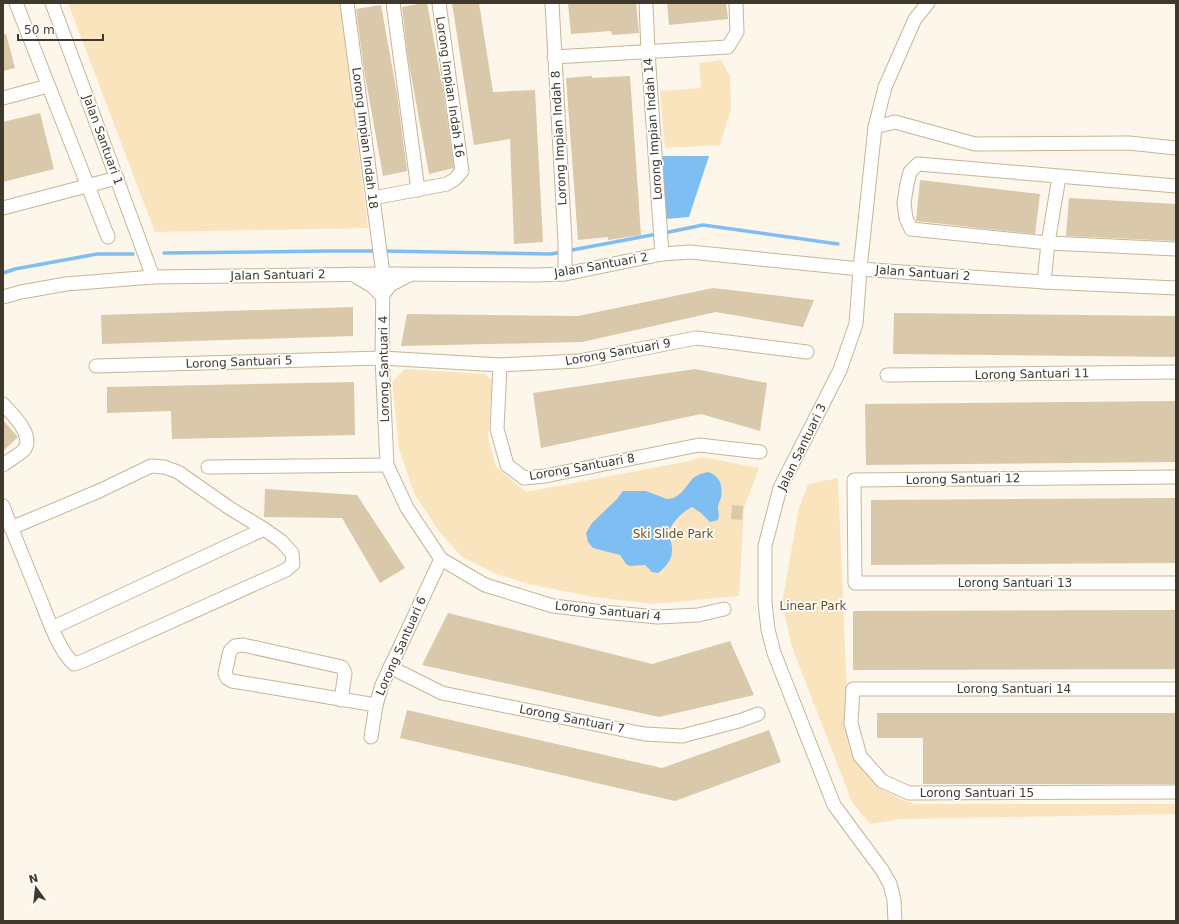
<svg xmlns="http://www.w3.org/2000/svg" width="1179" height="924" font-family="'DejaVu Sans',sans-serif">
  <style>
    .green { fill: #fae4be }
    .water { fill: #7fbef3 }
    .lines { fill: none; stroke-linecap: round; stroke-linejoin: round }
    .stream { stroke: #7fbef3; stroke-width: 3.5 }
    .building { fill: #d9c8aa }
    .minor-casing { stroke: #c6b597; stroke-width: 15 }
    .minor { stroke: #fff; stroke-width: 13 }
    .labels { text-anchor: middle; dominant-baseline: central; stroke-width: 3.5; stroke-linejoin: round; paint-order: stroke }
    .street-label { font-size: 12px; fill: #3f382c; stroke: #fff }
    .park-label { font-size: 12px; fill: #6b501a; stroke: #fff }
  </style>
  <rect width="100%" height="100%" fill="#fdf6ea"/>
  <g class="green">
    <polygon points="68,3 340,3 368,228 155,232"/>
    <polygon points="721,60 730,76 731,108 720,145 665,148 660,91 701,88 699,63"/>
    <polygon points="405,369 485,374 492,380 488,437 496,467 526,492 684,462 703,457 759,468 744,508 739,596 654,604 594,597 528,584 494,573 461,556 438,530 415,495 399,449 392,382"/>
    <polygon points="838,478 849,746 879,788 903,800 915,804 1176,804 1176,814 901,819 870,824 852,802 792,647 782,603 799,508 808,484"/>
  </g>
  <g class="water">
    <polygon points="662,156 709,156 689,217 666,219"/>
    <path d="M708,472C720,476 723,485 721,498C720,501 718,504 718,507C718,512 720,514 718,520L710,522L701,513L692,507C681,513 673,521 668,533C668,536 670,539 671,542C675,556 668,565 658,573L652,572L645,565L630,566L626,564L620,555L593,548L588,542L586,533L592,523L617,499L623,491H646L667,499L674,498L682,492L693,478L700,474Z"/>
  </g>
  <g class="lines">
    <g class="stream">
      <polyline points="664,233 703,225 838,244"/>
      <polyline points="383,251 551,254 657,234"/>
      <polyline points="164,253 328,251 377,251"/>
      <polyline points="3,273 15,269 97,254 133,254"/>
    </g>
  </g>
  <g class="building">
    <polygon points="424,3 427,3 430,19 443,90 454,168 429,174 408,58 402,7"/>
    <polygon points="452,3 479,3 493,92 535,90 543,242 514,244 510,139 474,145"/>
    <polygon points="568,3 636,3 639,33 612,35 611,31 571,34"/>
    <polygon points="667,3 726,3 728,19 669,25"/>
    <polygon points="381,5 397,94 407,171 383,176 364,70 356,9"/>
    <polygon points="3,34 6,34 15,68 3,71"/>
    <polygon points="592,76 592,78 630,76 641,235 608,240 608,237 578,240 566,78"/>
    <polygon points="40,113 54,169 3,182 3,122"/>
    <polygon points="920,180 1040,194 1035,234 916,221"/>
    <polygon points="1069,198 1176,204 1176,241 1066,236"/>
    <polygon points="713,288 814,300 803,327 716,312 582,342 401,346 407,314 578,316"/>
    <polygon points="353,307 353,336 102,344 101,315"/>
    <polygon points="894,313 1176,316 1176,357 893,354"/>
    <polygon points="695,369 767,383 760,431 701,414 541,448 533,393"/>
    <polygon points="354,382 355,435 172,439 171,411 107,413 107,387"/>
    <polygon points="1176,401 1176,462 866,465 865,404"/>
    <polygon points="3,420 18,437 3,451"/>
    <polygon points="265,489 357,495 405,568 380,583 342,518 264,517"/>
    <polygon points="1176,498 1176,563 871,565 871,500"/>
    <polygon points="732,505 743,506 742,520 731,519"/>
    <polygon points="1176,610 1176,669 853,670 853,611"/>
    <polygon points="448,613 652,664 730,641 754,695 659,717 422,665"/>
    <polygon points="407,710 662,768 769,730 781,762 675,801 400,738"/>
    <polygon points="877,713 1176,713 1176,784 923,784 923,738 877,738"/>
  </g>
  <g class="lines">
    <g class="minor-casing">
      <g id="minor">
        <polyline points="16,3 108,237"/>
        <polyline points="52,3 153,277"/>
        <polyline points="347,3 383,274 382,358 387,465 407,508 441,559 485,585 553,606 603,612 658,617 698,615 724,609"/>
        <polyline points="393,3 418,190"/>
        <polyline points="552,3 565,242 565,274"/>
        <polyline points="646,3 648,52 662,254"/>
        <polyline points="554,57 728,47 737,32 736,3"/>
        <polyline points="3,98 48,86"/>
        <polyline points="875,127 895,122 975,144 1129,143 1176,148"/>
        <polyline points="1176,186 918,164 910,172 907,184 904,203 906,218 911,229 1048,243 1176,249"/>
        <polyline points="373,198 447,184 455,179 462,171 439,3"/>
        <polyline points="3,208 117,178"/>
        <polyline points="352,274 372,286 382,296 390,285 409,275"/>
        <polyline points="1044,282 1048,243 1059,177"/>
        <polyline points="3,297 21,292 66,284 153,277 383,274 536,275 565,274 662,254 690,252 860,269 1044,282 1176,288"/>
        <polyline points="500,365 497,429 507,465 524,478 545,476 699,445 760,452"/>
        <polyline points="96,366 382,358 500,365 579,361 696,338 807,352"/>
        <polyline points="887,375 1176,372"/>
        <path d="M3,404C12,414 35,435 24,450C19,455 9,460 3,465"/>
        <polyline points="208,467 387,465"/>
        <polyline points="1176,477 854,480 855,583 1176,583"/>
        <path d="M3,506C14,536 27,566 39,596C47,615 58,650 74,664L83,661L286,570L293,564L292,553L281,541L264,529L228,507L178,472L164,467L151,466L99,491L11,528"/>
        <polyline points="52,628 264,529"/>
        <polyline points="390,667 442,693 644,734 682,736 739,721 758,714"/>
        <polyline points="1176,689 853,689 851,723 860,756 882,781 909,793 1176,792"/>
        <polyline points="341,700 345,673 342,667 243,645 235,646 230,651 225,673 227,678 232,681 376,705"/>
        <polyline points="371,737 376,705 382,685 441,559"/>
        <polyline points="895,921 894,900 890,884 882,870 834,805 774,653 768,630 765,603 765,546 780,488 840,370 856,324 860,269 875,127 885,87 915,19 928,3"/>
      </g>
    </g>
    <use href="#minor" class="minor"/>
  </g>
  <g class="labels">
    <g class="street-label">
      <text transform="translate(450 87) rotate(82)">Lorong Impian Indah 16</text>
      <text transform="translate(653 129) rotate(-94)">Lorong Impian Indah 14</text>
      <text transform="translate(365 138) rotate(83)">Lorong Impian Indah 18</text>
      <text transform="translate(559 138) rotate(-93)">Lorong Impian Indah 8</text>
      <text transform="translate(103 140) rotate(70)">Jalan Santuari 1</text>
      <text transform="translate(601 265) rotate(-10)">Jalan Santuari 2</text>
      <text transform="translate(923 273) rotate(4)">Jalan Santuari 2</text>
      <text transform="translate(278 275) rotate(-1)">Jalan Santuari 2</text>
      <text transform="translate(618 352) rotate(-10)">Lorong Santuari 9</text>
      <text transform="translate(239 362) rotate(-2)">Lorong Santuari 5</text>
      <text transform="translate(384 369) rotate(-91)">Lorong Santuari 4</text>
      <text transform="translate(1032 374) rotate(-1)">Lorong Santuari 11</text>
      <text transform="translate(802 447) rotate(-64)">Jalan Santuari 3</text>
      <text transform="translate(582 467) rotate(-10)">Lorong Santuari 8</text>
      <text transform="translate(963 479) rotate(-1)">Lorong Santuari 12</text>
      <text x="1015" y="583">Lorong Santuari 13</text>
      <text transform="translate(608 611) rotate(6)">Lorong Santuari 4</text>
      <text transform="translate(401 646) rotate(-66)">Lorong Santuari 6</text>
      <text x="1014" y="689">Lorong Santuari 14</text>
      <text transform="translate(572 719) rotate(11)">Lorong Santuari 7</text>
      <text x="977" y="793">Lorong Santuari 15</text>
    </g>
    <g class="park-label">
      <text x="673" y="534">Ski Slide Park</text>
      <text x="813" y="606">Linear Park</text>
    </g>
  </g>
  <rect width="1179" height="924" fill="none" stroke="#3f382c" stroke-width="8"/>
  <g transform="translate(36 888) rotate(345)" stroke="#ffffff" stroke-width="3" paint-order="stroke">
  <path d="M0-3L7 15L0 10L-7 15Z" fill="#3f382c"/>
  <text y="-6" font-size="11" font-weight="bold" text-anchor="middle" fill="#3f382c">N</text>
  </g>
  <path d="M18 34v6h85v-6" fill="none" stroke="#3f382c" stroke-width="2"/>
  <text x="24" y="34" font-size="12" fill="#3f382c" stroke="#ffffff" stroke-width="3" paint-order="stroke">50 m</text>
</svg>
